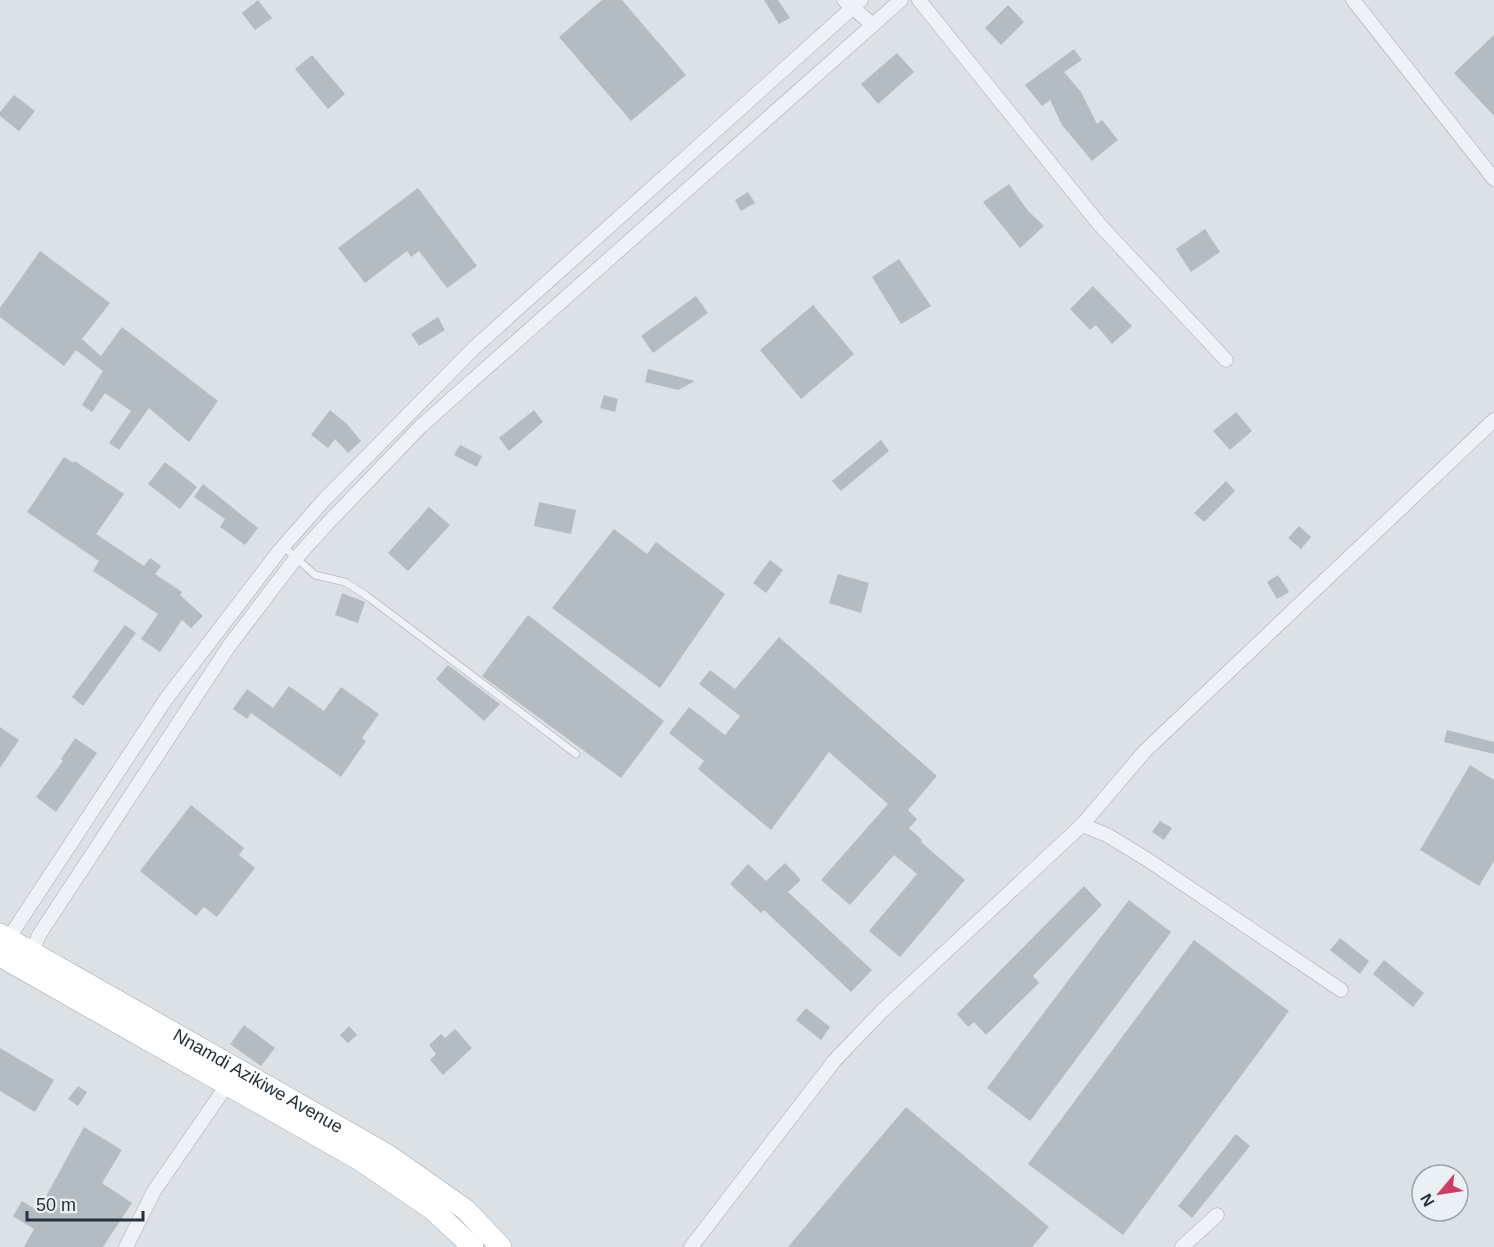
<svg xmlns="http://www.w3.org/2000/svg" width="1494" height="1247" font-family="Helvetica,sans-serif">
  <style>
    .building { fill: #b3bbc3 }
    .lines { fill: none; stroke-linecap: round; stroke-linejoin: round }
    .lane-casing { stroke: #a1a9b0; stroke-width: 8 }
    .street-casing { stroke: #a1a9b0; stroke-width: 15 }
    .primary-casing { stroke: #9ba8b2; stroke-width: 22 }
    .lane { stroke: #eef1f5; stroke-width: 7 }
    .street { stroke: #eef1f5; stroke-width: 14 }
    .primary { stroke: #fff; stroke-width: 21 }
    .labels { text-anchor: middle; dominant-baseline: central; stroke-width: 4.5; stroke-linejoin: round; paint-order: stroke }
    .street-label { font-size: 18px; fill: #25313d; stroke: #ebf0f4 }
  </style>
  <rect width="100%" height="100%" fill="#dce1e6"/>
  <g class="building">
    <polygon points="258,0 272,18 255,30 242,13"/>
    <polygon points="602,0 622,0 686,75 631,121 559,37"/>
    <polygon points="764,0 778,0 790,18 779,24"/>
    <polygon points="1008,5 1024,22 1001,45 985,28"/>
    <polygon points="1494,35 1494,116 1454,73"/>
    <polygon points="1074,49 1082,60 1064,72 1081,92 1097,124 1102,120 1118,140 1092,161 1062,125 1050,100 1042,106 1025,85"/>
    <polygon points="897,53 914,72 878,104 861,84"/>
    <polygon points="312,55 345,94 328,109 295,69"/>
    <polygon points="14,95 35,111 19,131 0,116 0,112"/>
    <polygon points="1009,184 1028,211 1044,226 1020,248 983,202"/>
    <polygon points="418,188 477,266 447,288 419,251 411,257 407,251 365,283 338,248"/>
    <polygon points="748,192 755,203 741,211 735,200"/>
    <polygon points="1205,229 1220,252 1191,272 1176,249"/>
    <polygon points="40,251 110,303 82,339 101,356 122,327 218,401 189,442 149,408 119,450 109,443 131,411 105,393 92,412 82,405 103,371 76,350 64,366 0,317 0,308"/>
    <polygon points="899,259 931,306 901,324 872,277"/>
    <polygon points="1093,286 1132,326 1112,344 1096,325 1090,330 1070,309"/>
    <polygon points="696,296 708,313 653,353 641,336"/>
    <polygon points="813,305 854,354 801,399 760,350"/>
    <polygon points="438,317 445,330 419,346 411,334"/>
    <polygon points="648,369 695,381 678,390 645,382"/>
    <polygon points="604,395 618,399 615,412 600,408"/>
    <polygon points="330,410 347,424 361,441 348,453 335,439 328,448 311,435"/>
    <polygon points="534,410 543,422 509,451 499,438"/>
    <polygon points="1236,412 1252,431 1230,450 1213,431"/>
    <polygon points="881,440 889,451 841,491 832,481"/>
    <polygon points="460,445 482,456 477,467 454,455"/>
    <polygon points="64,457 74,463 75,461 124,494 96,534 144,566 150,558 161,566 155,574 182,592 180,595 203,616 191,628 182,620 160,652 141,639 158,614 93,571 99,561 27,512"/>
    <polygon points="165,462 197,487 180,509 148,484"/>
    <polygon points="1226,481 1235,491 1204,522 1194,513"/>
    <polygon points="203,484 258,528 245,545 220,527 225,519 194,497"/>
    <polygon points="539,502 576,510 571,534 534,526"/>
    <polygon points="429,507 450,525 408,571 388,553"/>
    <polygon points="1299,526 1311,537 1301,549 1288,538"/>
    <polygon points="614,529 647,554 656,542 725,594 660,688 552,608"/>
    <polygon points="770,560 783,570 766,593 753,583"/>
    <polygon points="838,574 869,583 861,613 829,603"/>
    <polygon points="1278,575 1289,592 1277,599 1267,582"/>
    <polygon points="342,593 365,602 358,623 335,615"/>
    <polygon points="528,615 664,721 621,778 482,676"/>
    <polygon points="125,625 136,633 83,706 72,697"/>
    <polygon points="779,637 937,776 908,810 917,819 909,828 922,840 921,842 965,880 900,957 869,931 917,874 894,855 850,905 821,880 888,804 829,752 771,830 698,769 704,761 669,733 689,707 725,735 740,716 699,684 710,670 735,689"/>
    <polygon points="448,665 500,704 484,721 436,679"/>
    <polygon points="289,686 324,711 341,687 379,714 362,738 366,741 341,777 251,713 247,719 233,709 247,689 273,708"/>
    <polygon points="0,727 19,740 0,768"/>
    <polygon points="1447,730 1494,742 1494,754 1444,742"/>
    <polygon points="75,738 97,753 56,812 36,797 63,761 61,759"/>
    <polygon points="1470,765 1494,780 1494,861 1479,886 1420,850"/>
    <polygon points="191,805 244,848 239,855 255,868 217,917 204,907 196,916 140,871"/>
    <polygon points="1160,821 1172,828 1164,840 1152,832"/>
    <polygon points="785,863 801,880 788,892 872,970 851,992 764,910 761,913 730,884 748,864 766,881"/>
    <polygon points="1084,886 1102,905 1033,976 1039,983 986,1035 974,1022 968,1027 957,1014"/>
    <polygon points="1129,900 1171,932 1030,1121 987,1088"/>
    <polygon points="1340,938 1369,961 1360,974 1330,950"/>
    <polygon points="1194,940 1289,1011 1123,1235 1028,1164"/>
    <polygon points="1384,960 1424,993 1413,1007 1373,974"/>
    <polygon points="806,1008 830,1027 821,1040 796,1020"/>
    <polygon points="244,1025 275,1048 261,1066 230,1044"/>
    <polygon points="349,1026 357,1035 348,1043 340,1035"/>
    <polygon points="455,1029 472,1048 443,1075 430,1060 436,1054 429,1045 441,1034 445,1038"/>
    <polygon points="0,1048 54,1080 35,1112 0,1091"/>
    <polygon points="78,1086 87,1092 78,1106 68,1099"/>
    <polygon points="906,1107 1049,1227 1032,1247 788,1247"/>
    <polygon points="84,1127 122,1150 102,1183 132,1203 103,1247 24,1247 34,1229 13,1216 22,1201 38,1211"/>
    <polygon points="1236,1134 1250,1146 1192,1218 1178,1206"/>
  </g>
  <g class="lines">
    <g class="lane-casing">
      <polyline id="lane" points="283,546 315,575 345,582 367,596 576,754"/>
    </g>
    <g class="street-casing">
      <g id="street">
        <polyline points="844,0 873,25"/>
        <polyline points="919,0 1099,224 1226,360"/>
        <polyline points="1353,0 1494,179"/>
        <polyline points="1082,825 1107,835 1148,860 1341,990"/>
        <polyline points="8,939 166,699 280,550 324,500 474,348 861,0"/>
        <polyline points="32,952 39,935 229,646 296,558 327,524 421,426 901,0"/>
        <polyline points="126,1247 154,1191 227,1085"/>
        <polyline points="691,1247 835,1060 882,1011 1082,825 1145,751 1494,420"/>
        <polyline points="1182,1247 1217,1215"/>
      </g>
    </g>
    <g class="primary-casing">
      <g id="primary">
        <path id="s1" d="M0,934L388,1155L466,1210L501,1247"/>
        <polyline points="0,956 360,1160 432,1209 473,1247"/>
      </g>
    </g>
    <use href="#lane" class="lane"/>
    <use href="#street" class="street"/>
    <use href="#primary" class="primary"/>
  </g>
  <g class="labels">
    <g class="street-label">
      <text stroke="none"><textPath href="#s1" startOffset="297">Nnamdi Azikiwe Avenue</textPath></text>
    </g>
  </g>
  <g transform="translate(1440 1193) rotate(241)"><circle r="28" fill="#ebf0f4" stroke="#9ca4ab" stroke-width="1.5"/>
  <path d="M0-4.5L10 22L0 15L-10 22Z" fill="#d03c69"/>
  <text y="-9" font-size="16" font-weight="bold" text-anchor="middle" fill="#25313d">N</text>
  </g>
  <path d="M27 1211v9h116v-9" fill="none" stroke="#25313d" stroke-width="3"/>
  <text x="36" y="1211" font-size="18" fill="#25313d" stroke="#ebf0f4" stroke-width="4.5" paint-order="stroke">50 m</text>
</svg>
